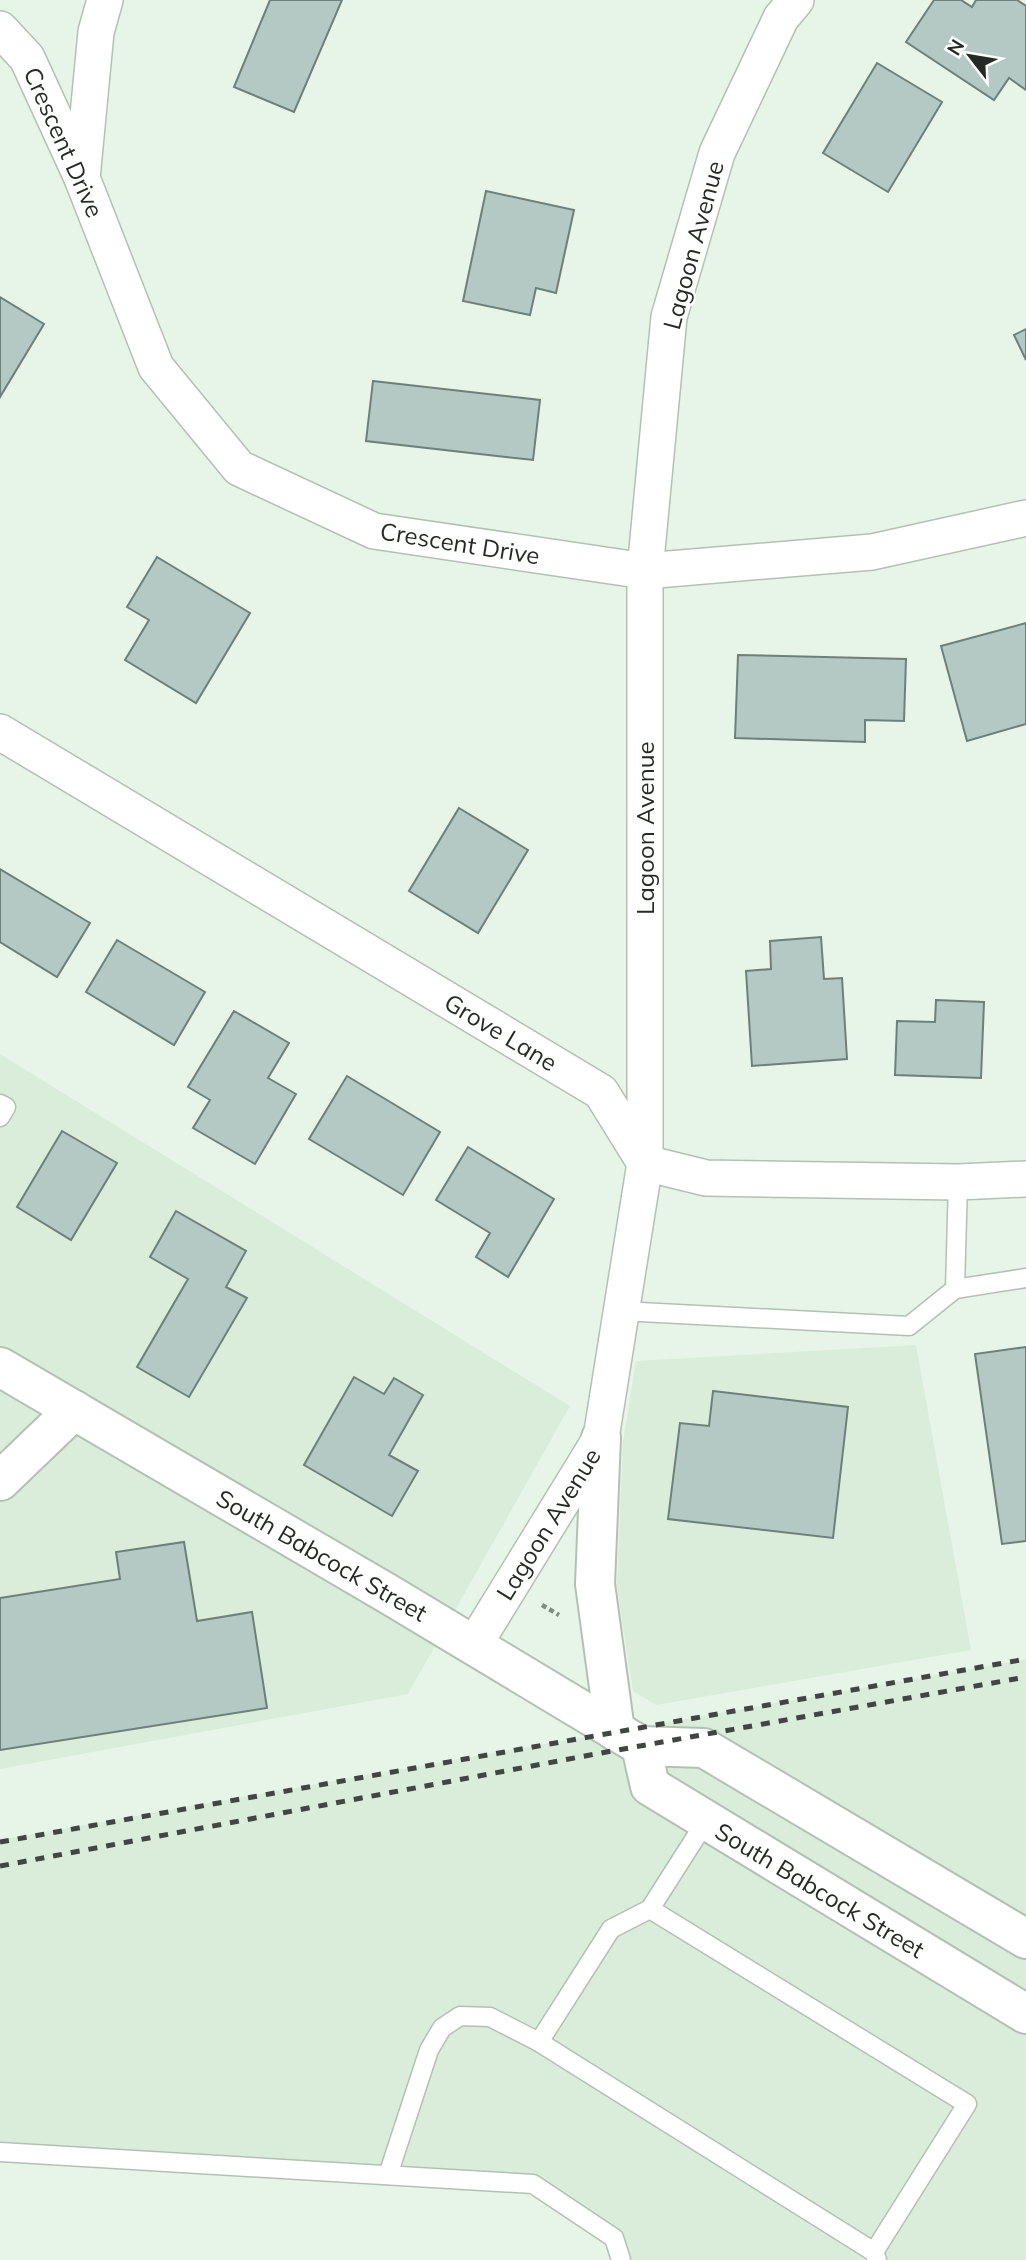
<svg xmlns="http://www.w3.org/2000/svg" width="1026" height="2260" font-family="Mulish,sans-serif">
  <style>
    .built { fill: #d9edda }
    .building { fill: #b4c9c3; stroke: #6d807a; stroke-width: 2 }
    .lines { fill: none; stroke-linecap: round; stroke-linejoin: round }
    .lane-casing { stroke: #b3c1b4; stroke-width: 21 }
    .street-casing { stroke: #b3c1b4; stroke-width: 38 }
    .secondary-casing { stroke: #b3c1b4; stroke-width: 42 }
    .path { stroke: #828c83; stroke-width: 4.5; stroke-dasharray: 5 3.5; stroke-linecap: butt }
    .lane { stroke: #fff; stroke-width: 18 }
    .street { stroke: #fff; stroke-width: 35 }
    .secondary { stroke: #fff; stroke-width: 38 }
    .rail { stroke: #404640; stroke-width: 5; stroke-dasharray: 9 9; stroke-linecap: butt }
    .labels { text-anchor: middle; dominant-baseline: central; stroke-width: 5; stroke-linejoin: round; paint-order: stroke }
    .street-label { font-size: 24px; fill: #252a25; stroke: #fff }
  </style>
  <rect width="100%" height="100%" fill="#e7f5e8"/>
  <g class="built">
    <polygon points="0,1054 570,1406 408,1694 0,1769"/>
    <polygon points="916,1345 971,1650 656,1705 633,1691 617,1586 623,1442 636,1361"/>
    <polygon points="1026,1659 1026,2260 621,2260 614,2238 533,2184 0,2152 0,1840"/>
  </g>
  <g class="building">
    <polygon points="270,0 342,0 294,112 234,87"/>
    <polygon points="934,0 961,0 972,7 976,0 1017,0 1026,6 1026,90 1009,78 994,100 906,42"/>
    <polygon points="877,63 942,102 888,192 823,153"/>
    <polygon points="486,191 574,210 556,293 536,288 530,315 463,301"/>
    <polygon points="0,297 44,324 0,397"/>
    <polygon points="1026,329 1026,360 1014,335"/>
    <polygon points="373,381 540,400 533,460 366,441"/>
    <polygon points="157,557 250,613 196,703 125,660 149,620 127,607"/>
    <polygon points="1026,623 1026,724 967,741 941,646"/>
    <polygon points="738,655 906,659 904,721 865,720 865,742 735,738"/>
    <polygon points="459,808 528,850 478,933 409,891"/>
    <polygon points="0,869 90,923 57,977 0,942"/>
    <polygon points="821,937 824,979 842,978 847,1059 752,1066 746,971 771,969 770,941"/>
    <polygon points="117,940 205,992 174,1045 86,992"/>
    <polygon points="936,1000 984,1002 981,1078 895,1075 897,1021 935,1022"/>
    <polygon points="234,1011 289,1043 268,1078 296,1094 255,1164 193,1128 210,1100 188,1087"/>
    <polygon points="347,1076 440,1132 403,1195 309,1139"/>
    <polygon points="62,1131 117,1163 71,1240 17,1207"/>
    <polygon points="468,1147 554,1199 508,1277 476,1257 490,1233 436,1200"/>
    <polygon points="176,1211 246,1251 226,1287 247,1298 189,1397 137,1367 188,1279 150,1257"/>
    <polygon points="1026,1347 1026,1541 1002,1544 975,1354"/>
    <polygon points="354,1377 384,1394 394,1378 423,1395 389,1455 418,1471 392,1516 304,1465"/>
    <polygon points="713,1391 848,1407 833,1538 668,1519 680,1423 709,1426"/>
    <polygon points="184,1542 197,1621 252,1612 267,1708 0,1750 0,1598 120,1579 116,1552"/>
  </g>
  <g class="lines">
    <g class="lane-casing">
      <g id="lane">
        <polyline points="0,1104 6,1107 0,1117"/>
        <polyline points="955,1289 958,1182"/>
        <polyline points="621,1311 909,1326 955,1289 1026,1278"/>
        <polyline points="650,1909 967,2104 874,2252"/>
        <polyline points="539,2042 611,1929 650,1909 706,1821"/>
        <polyline points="0,2152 533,2184 614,2238 621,2260"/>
        <polyline points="388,2175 429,2050 442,2028 460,2016 490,2017 539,2042 874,2252 877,2260"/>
      </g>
    </g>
    <g class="street-casing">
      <g id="street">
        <polyline points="0,29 27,58 82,178 156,367 239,468 374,531 645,571 872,552 1026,518"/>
        <polyline points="82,178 96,32 105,0"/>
        <polyline points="0,732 601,1092 645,1163 706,1178 958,1182 1026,1179"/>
        <polyline points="474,1645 601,1438 645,1163 645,571 669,317 717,153 781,18 796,0"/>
      </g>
    </g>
    <g class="secondary-casing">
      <g id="secondary">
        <polyline points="0,1367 390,1595 641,1746 704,1748 1026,1939"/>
        <polyline points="601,1438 595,1584 615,1731"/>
        <polyline points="0,1481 74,1410"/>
        <polyline points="641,1746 650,1786 1026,2014"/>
      </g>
    </g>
    <polyline class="path" points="542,1605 559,1615"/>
    <use href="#lane" class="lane"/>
    <use href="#street" class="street"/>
    <use href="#secondary" class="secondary"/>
    <g class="rail">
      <polyline points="0,1842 1026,1659"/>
      <polyline points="0,1866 601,1753 1026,1677"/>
    </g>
  </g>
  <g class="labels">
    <g class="street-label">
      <text transform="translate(64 142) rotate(66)">Crescent Drive</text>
      <text transform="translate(693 245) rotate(-75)">Lagoon Avenue</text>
      <text transform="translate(460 543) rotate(9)">Crescent Drive</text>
      <text transform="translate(645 828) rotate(-90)">Lagoon Avenue</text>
      <text transform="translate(501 1032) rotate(31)">Grove Lane</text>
      <text transform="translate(548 1524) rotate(-58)">Lagoon Avenue</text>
      <text transform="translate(322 1555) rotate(30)">South Babcock Street</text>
      <text transform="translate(820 1890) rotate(31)">South Babcock Street</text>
    </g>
  </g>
  <g transform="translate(970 56) rotate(301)" stroke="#ffffff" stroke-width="5" paint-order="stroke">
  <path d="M0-5L12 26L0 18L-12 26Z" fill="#252a25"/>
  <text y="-10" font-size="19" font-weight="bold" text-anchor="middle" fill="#252a25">N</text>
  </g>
</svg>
